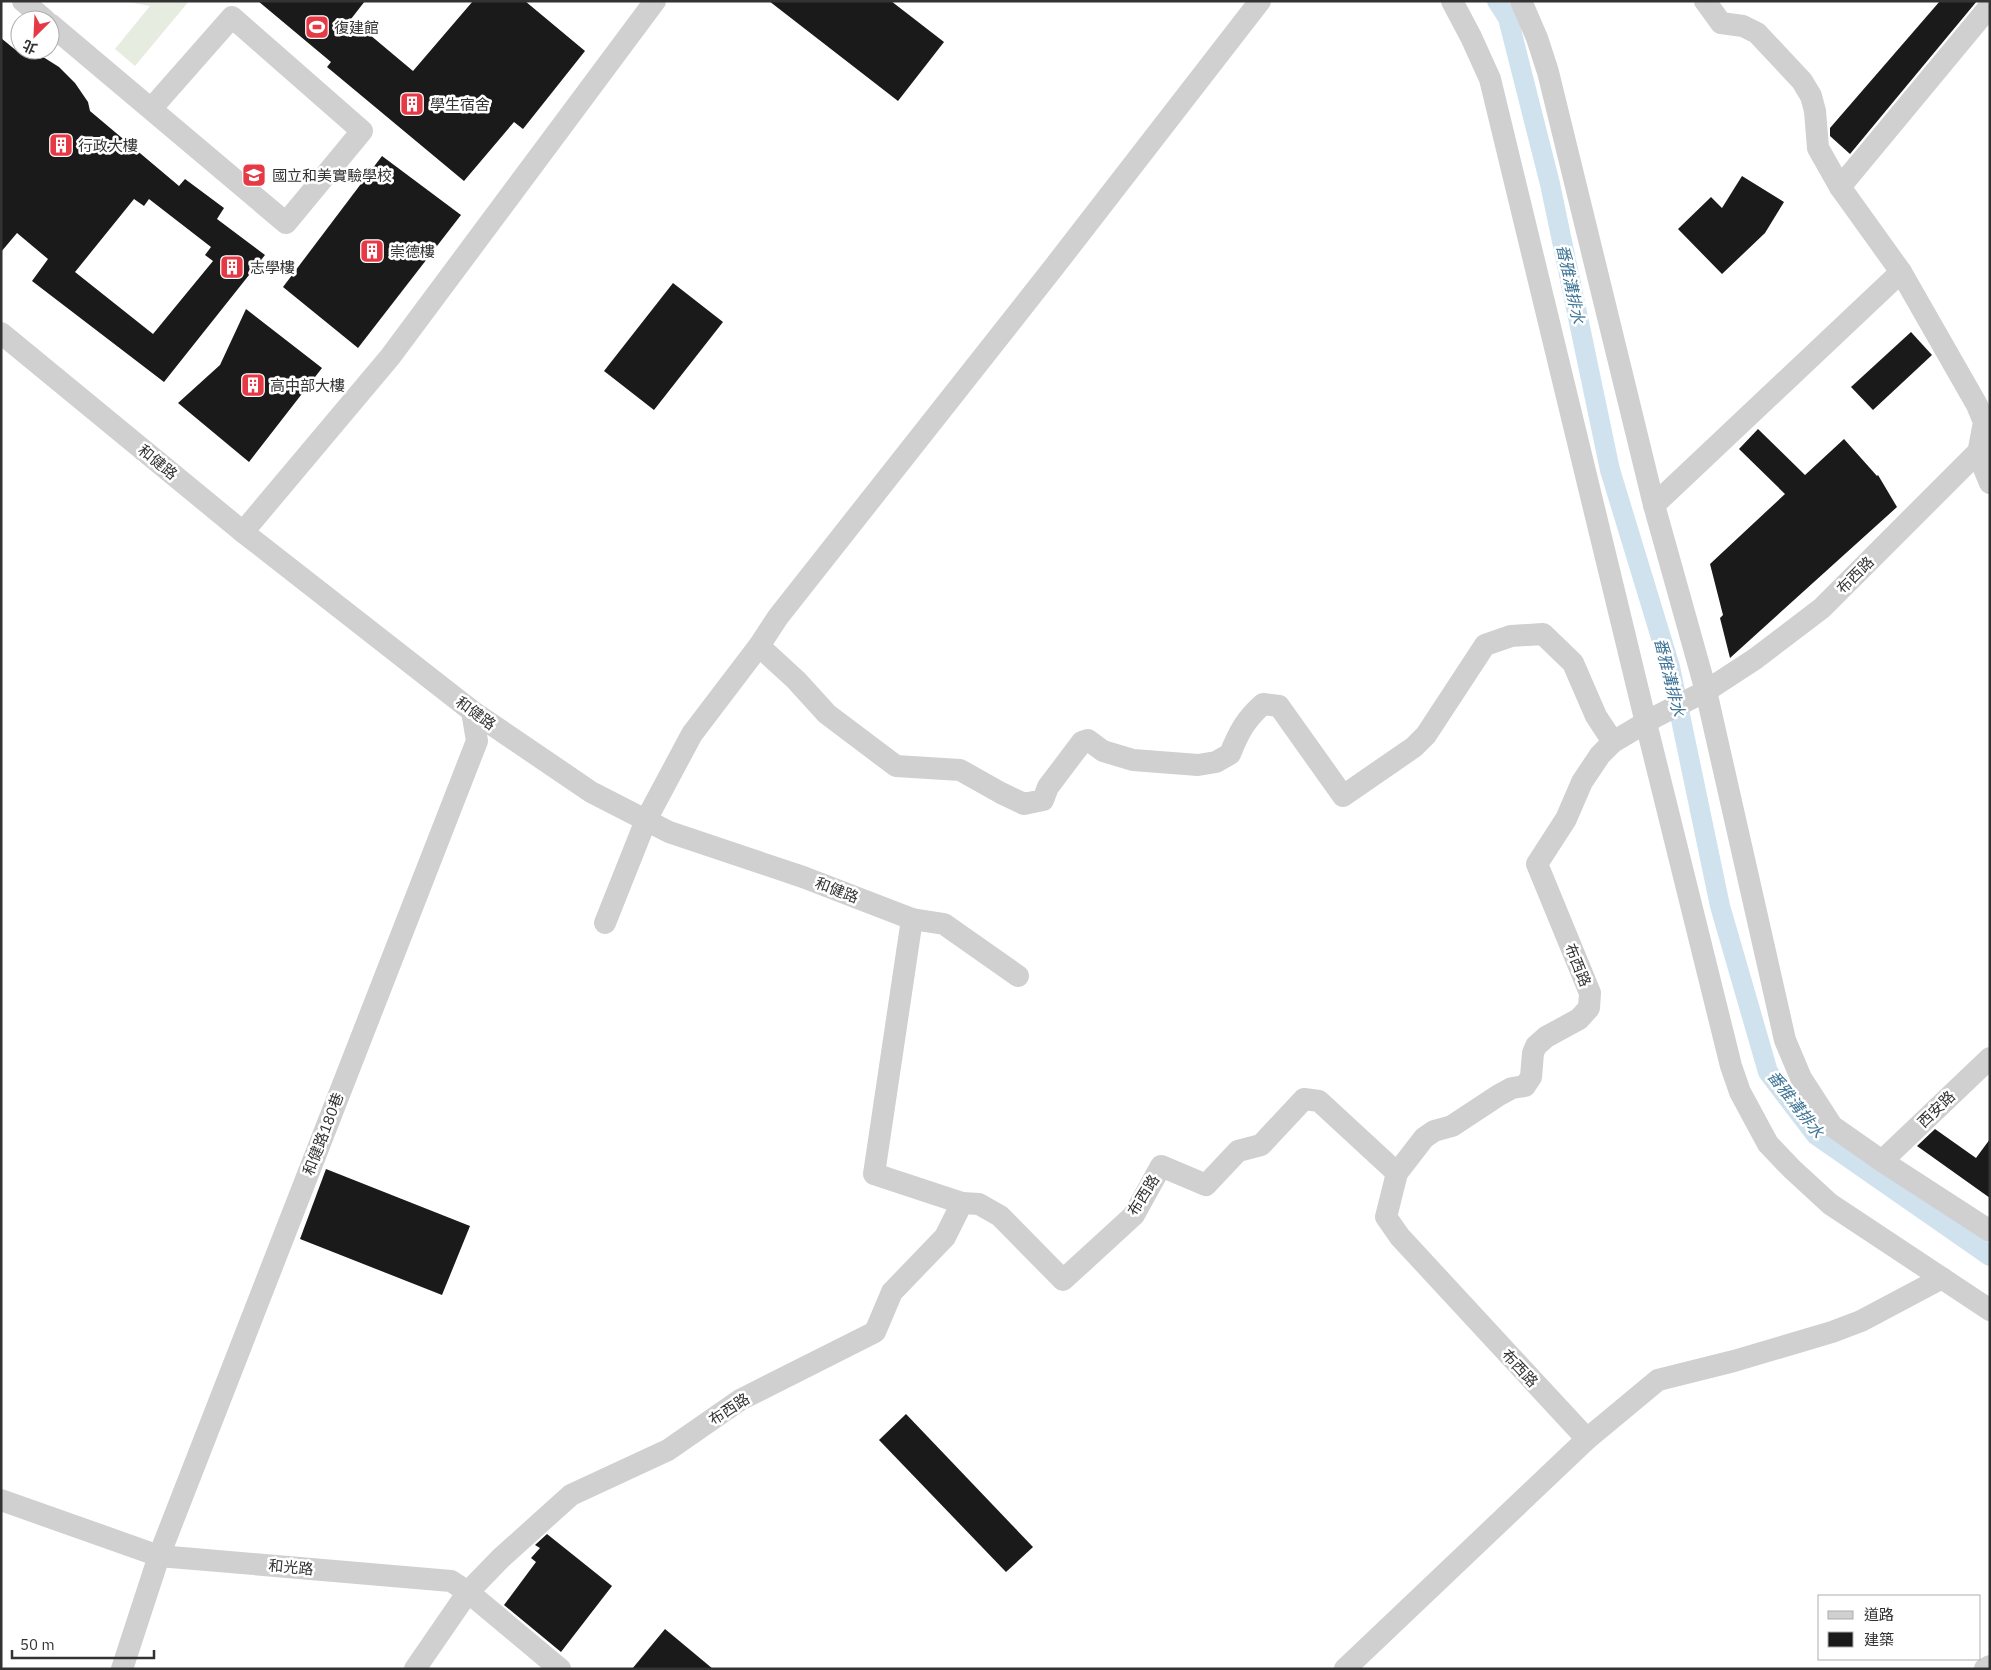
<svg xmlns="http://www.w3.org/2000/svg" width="1991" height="1670" font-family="'IBM Plex Sans','Noto Sans TC',sans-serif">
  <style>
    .green { fill: #e6ecdf }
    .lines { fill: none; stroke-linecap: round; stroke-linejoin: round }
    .canal { stroke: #cfe2ee; stroke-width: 20 }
    .building { fill: #1a1a1a; fill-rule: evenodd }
    .minor { stroke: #d0d0d0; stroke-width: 22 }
    .labels { text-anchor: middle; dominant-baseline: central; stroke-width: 5; stroke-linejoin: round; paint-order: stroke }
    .poi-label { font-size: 15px; fill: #333; stroke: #fff; text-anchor: start }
    .street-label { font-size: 15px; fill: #333; stroke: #fff }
    .water-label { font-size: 16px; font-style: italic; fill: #3f7597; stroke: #fff }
  </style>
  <rect width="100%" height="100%" fill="#fff"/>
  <polygon class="green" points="123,1 189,1 135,66 115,49 150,6"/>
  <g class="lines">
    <polyline class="canal" points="1497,1 1508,18 1550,184 1610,470 1670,667 1720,906 1768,1072 1816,1135 1990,1256"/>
  </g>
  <g class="building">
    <polygon points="258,1 365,1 351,19 413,71 473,1 525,1 585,51 523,129 514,122 464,181 327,67 331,62"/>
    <polygon points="769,1 891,1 944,42 898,101"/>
    <polygon points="1940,1 1977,1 1850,154 1830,136 1830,128"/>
    <path d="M1,38L18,52L40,55L59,67L75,83L88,102L90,111L179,186L185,179L224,208L217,219L265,255L164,382L32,281L48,259L17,233L1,252ZM134,199L144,206L149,199L211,247L205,255L213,261L153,334L75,272Z"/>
    <polygon points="382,156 461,215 358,348 283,287"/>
    <polygon points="1742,176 1784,202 1765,233 1722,274 1678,229 1711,197 1722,208"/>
    <polygon points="673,283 723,322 654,410 604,371"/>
    <polygon points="246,309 322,368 249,462 178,403 220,365"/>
    <polygon points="1911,332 1932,355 1873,410 1851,387"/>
    <polygon points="1758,429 1805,475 1844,439 1877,476 1878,475 1897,507 1730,658 1720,618 1723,615 1710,564 1785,494 1739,449"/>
    <polygon points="1935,1129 1976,1158 1990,1139 1990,1198 1917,1146"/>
    <polygon points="326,1169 470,1226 442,1295 300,1239"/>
    <polygon points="906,1414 1033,1547 1006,1572 879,1440"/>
    <polygon points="547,1534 612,1586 561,1652 504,1605 536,1562 531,1558 540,1548 535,1545"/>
    <polygon points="665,1629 713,1669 632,1669"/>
  </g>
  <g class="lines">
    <g class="minor">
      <polyline points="23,1 45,20"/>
      <polyline points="1452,1 1471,37 1490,79 1646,723 1731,1066 1740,1092 1768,1144 1792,1169 1830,1204 1990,1310"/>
      <polyline points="1521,1 1537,38 1548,72 1654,505 1706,691 1785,1040 1801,1078 1832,1126 1882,1161 1990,1231"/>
      <polyline points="1705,1 1721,23 1743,26 1757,33 1802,81 1811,96 1815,111 1818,148 1840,187 1901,272 1977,405 1984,422 1978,454 1990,483"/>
      <polyline points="50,24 286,223 362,131 232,17 151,109"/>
      <polyline points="1840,187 1990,6"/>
      <polyline points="1,333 243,532 472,711 591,792 669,832 803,877 912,919 944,924 1018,976"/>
      <polyline points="1654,505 1901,272"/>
      <polyline points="243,532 390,357 655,1"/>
      <path d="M759,646L796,680L827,714L896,766L960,770L1001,793L1024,804L1043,800L1048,787L1082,742L1088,740L1103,751L1133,760L1198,765L1216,762L1230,754C1239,732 1245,720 1263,704L1279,706L1343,796L1414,747L1426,735L1485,645L1511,636L1543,634L1573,663L1596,716L1613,742"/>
      <polyline points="605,923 646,820 692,734 759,646 778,617 1054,267 1260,1"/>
      <polyline points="1882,1161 1990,1058"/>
      <polyline points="962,1203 979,1204 1000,1216 1063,1280 1134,1215 1161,1166 1206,1185 1238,1151 1261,1145 1304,1099 1319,1101 1397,1173"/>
      <polyline points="1587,1439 1400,1237 1386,1217 1397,1173 1424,1138 1434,1131 1452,1126 1499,1095 1512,1088 1525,1086 1531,1077 1533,1053 1536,1046 1546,1037 1579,1019 1589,1008 1590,993 1537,864 1566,819 1582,782 1600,755 1613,742 1655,717 1706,691 1755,659 1822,608 1990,440"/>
      <polyline points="1,1500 159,1556 451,1581 468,1592 560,1669"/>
      <polyline points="122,1669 159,1556 477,741 472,711"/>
      <polyline points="415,1669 468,1592 501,1558 571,1495 668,1450 740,1400 875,1332 892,1292 945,1237 962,1203 874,1174 912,919"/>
      <polyline points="1345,1669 1587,1439 1658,1380 1734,1361 1832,1332 1861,1321 1942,1278"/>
      <polyline points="1985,1669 1990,1666"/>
    </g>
  </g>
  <defs>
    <g id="stadium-square" transform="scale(1.25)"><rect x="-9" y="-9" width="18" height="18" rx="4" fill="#e63946" stroke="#fff"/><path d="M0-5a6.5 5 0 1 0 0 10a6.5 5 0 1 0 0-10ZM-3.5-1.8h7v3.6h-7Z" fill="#fff"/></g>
    <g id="building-square" transform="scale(1.25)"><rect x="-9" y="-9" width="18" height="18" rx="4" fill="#e63946" stroke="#fff"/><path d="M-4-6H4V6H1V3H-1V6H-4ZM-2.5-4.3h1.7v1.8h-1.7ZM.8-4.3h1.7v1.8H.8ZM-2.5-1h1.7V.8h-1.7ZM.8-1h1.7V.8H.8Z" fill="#fff"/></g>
    <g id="school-square" transform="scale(1.25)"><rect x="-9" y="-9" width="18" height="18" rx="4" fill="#e63946" stroke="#fff"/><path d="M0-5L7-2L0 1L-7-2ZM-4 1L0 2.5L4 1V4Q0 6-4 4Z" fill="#fff"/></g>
  </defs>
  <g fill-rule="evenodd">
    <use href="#stadium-square" x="317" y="27"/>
    <use href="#building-square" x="412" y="104"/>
    <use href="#building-square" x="61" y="145"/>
    <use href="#school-square" x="254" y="175"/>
    <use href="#building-square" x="372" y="251"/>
    <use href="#building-square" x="232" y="267"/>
    <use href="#building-square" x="253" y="385"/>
  </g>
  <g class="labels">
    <g class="poi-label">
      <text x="334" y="27">復建館</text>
      <text x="430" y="104">學生宿舍</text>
      <text x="78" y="145">行政大樓</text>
      <text x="272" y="175">國立和美實驗學校</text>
      <text x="390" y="251">崇德樓</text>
      <text x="250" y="267">志學樓</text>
      <text x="270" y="385">高中部大樓</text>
    </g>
    <g class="street-label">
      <text transform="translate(158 462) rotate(39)">和健路</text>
      <text transform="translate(1855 575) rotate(-45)">布西路</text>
      <text transform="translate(476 713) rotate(36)">和健路</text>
      <text transform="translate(837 890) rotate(21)">和健路</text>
      <text transform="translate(1578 965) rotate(68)">布西路</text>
      <text transform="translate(1936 1109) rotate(-44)">西安路</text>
      <text transform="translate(323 1134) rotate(-69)">和健路180巷</text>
      <text transform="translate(1143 1195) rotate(-58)">布西路</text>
      <text transform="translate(1520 1368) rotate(47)">布西路</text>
      <text transform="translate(729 1409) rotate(-33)">布西路</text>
      <text transform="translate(291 1567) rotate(5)">和光路</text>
    </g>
    <g class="water-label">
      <text transform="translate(1571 284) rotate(78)">番雅溝排水</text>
      <text transform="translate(1670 677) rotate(76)">番雅溝排水</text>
      <text transform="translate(1796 1104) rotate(52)">番雅溝排水</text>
    </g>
  </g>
  <rect width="1991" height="1670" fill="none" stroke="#333333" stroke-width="5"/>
  <rect x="1818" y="1595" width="162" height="65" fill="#ffffff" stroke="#adadad"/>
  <rect x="1828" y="1611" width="25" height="8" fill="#d0d0d0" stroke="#adadad"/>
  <text x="1864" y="1620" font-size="15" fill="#333333">道路</text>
  <rect x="1828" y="1632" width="25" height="15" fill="#1a1a1a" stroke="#adadad"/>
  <text x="1864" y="1645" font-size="15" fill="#333333">建築</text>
  <g transform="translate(35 35) rotate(204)"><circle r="24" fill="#ffffff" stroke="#adadad"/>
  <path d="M0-4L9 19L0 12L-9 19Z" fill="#e63946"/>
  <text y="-8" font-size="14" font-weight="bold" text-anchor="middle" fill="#333333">北</text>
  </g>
  <path d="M12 1650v8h142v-8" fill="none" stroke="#333333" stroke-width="2.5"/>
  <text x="20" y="1650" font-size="15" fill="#333333" stroke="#ffffff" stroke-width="4" paint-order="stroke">50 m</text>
</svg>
